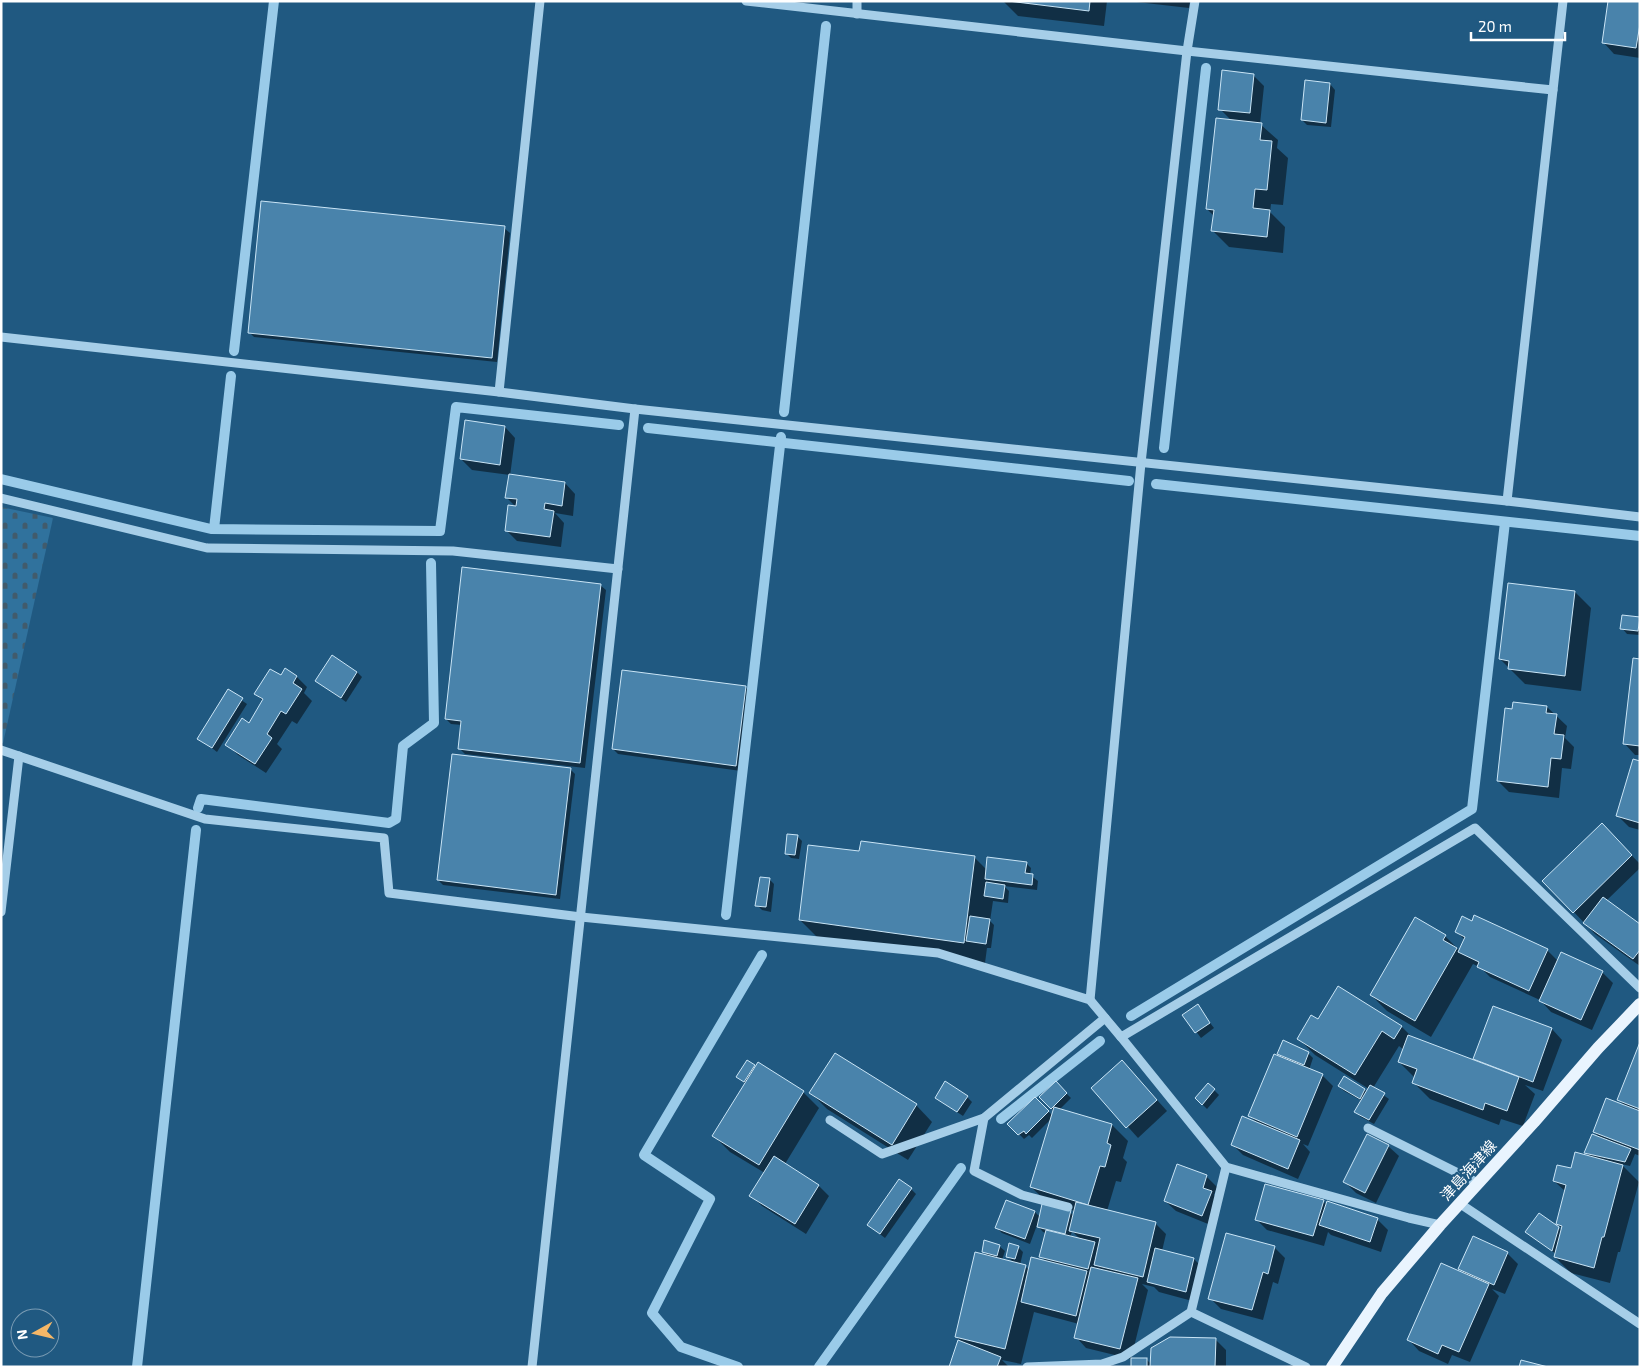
<svg xmlns="http://www.w3.org/2000/svg" width="1641" height="1368" font-family="'Exo 2','Noto Sans JP',sans-serif">
  <style>
    .cemetery { fill: url(#cemetery-stones) }
    .shadow { fill: #0007; fill-rule: evenodd }
    .lines { fill: none; stroke-linecap: round; stroke-linejoin: round }
    .stream { stroke: #9acbe9; stroke-width: 10 }
    .building { fill: #4983ab; stroke: #cae5f6 }
    .minor { stroke: #a6cee8; stroke-width: 9 }
    .major { stroke: #e9f4fe; stroke-width: 12 }
    .labels { text-anchor: middle; dominant-baseline: central; stroke-width: 4.5; stroke-linejoin: round; paint-order: stroke }
    .street-label { font-size: 15px; fill: #fff; stroke: #205981 }
  </style>
  <defs>
    <pattern id="cemetery-stones" width="16" height="16" patternUnits="userSpaceOnUse" patternTransform="scale(1.25)"><rect width="16" height="16" fill="#30729d"/><path d="M2 7V4a2 2 0 0 1 4 0v3zM10 15v-3a2 2 0 0 1 4 0v3z" fill="#415b6c"/></pattern>
  </defs>
  <rect width="100%" height="100%" fill="#205981"/>
  <polygon class="cemetery" points="1,507 53,518 3,743 1,743"/>
  <g class="shadow">
    <polygon points="1003,1 1107,1 1104,26 1018,16"/>
    <polygon points="1128,1 1190,1 1189,8"/>
    <polygon points="1640,1 1640,58 1614,54 1604,43"/>
    <polygon points="1253,75 1264,86 1260,124 1278,140 1277,148 1288,158 1283,205 1271,204 1270,212 1285,227 1283,253 1229,247 1213,231 1214,216 1207,209 1231,120 1220,109"/>
    <polygon points="1330,84 1335,90 1331,127 1307,125 1302,120"/>
    <polygon points="504,228 510,233 497,362 254,337 249,332"/>
    <polygon points="505,427 515,438 510,476 565,483 575,494 573,516 555,513 564,523 561,547 517,541 506,530 516,507 507,498 510,475 472,470 461,459"/>
    <polygon points="600,585 606,590 585,768 465,754 460,749 462,725 451,724 446,719"/>
    <polygon points="1575,592 1591,608 1581,691 1525,684 1500,659"/>
    <polygon points="1639,618 1640,635 1627,634 1622,628"/>
    <polygon points="1640,660 1640,755 1635,755 1625,744"/>
    <polygon points="357,672 362,677 346,702 317,681"/>
    <polygon points="281,677 297,677 307,687 304,693 312,701 297,724 292,721 277,744 282,749 266,773 238,755 227,744 249,724 263,701 256,694"/>
    <polygon points="746,688 751,693 741,771 618,754 613,749"/>
    <polygon points="228,691 247,704 217,752 199,738"/>
    <polygon points="1547,707 1567,726 1565,738 1574,747 1571,769 1562,768 1559,798 1509,792 1498,781 1513,710"/>
    <polygon points="1640,762 1640,830 1629,827 1618,816"/>
    <polygon points="570,769 575,774 560,899 443,885 438,880"/>
    <polygon points="1602,825 1640,864 1640,868 1606,901 1640,926 1640,966 1595,934 1544,881"/>
    <polygon points="797,836 802,841 799,859 791,858 786,853"/>
    <polygon points="860,853 974,857 987,870 1026,863 1031,868 1030,875 1038,881 1037,890 1004,886 1009,891 1008,903 993,901 990,921 994,925 991,948 987,948 985,963 821,941 800,920"/>
    <polygon points="769,879 774,884 771,912 762,910 757,905"/>
    <polygon points="1475,917 1547,950 1558,961 1602,972 1613,983 1592,1030 1551,1012 1540,1000 1490,977 1480,967 1473,964 1431,1037 1387,1011 1371,995 1445,936 1460,951 1465,940 1457,932 1473,923"/>
    <polygon points="1339,987 1402,1027 1413,1038 1478,1063 1474,1059 1494,1007 1552,1029 1562,1040 1543,1091 1525,1085 1535,1094 1523,1126 1501,1119 1499,1125 1430,1099 1414,1083 1415,1078 1399,1062 1404,1050 1399,1046 1373,1088 1389,1099 1374,1124 1361,1117 1356,1112 1362,1101 1344,1091 1339,1086 1365,1090 1367,1092 1369,1089 1315,1055 1299,1039 1318,1020"/>
    <polygon points="1197,1006 1214,1028 1201,1038 1184,1015"/>
    <polygon points="1640,1045 1640,1156 1635,1154 1630,1166 1621,1164 1639,1182 1620,1252 1618,1252 1610,1283 1571,1273 1555,1257 1556,1254 1527,1232 1539,1215 1563,1231 1564,1230 1557,1224 1566,1192 1554,1181 1591,1158 1586,1152 1601,1139 1594,1132 1626,1107 1619,1100"/>
    <polygon points="1308,1053 1313,1058 1309,1070 1322,1075 1333,1086 1308,1146 1303,1144 1310,1152 1298,1179 1243,1155 1232,1144 1257,1123 1250,1116 1285,1060 1279,1054"/>
    <polygon points="835,1055 916,1105 932,1122 908,1160 827,1109 811,1093"/>
    <polygon points="758,1064 803,1092 819,1108 785,1164 819,1186 829,1196 806,1234 762,1206 751,1195 765,1173 730,1152 714,1136 746,1084 738,1077 754,1066 756,1068"/>
    <polygon points="1132,1072 1167,1111 1138,1138 1093,1088"/>
    <path d="M1056,1083L1071,1098L1059,1110L1112,1125L1128,1141L1123,1158L1127,1162L1121,1182L1116,1181L1107,1211L1155,1223L1166,1234L1162,1251L1194,1259L1204,1269L1196,1302L1159,1292L1154,1287L1142,1284L1148,1290L1131,1359L1086,1348L1076,1337L1079,1324L1034,1312L1021,1364L1002,1360L1009,1367H950L963,1344L956,1336L989,1257L983,1251L999,1246L1005,1251L1002,1260L1014,1263L1007,1256L1018,1247L1023,1252L1020,1265L1025,1266L1030,1271L1047,1263L1041,1256L1046,1233L1043,1232L1037,1225L1030,1244L1002,1233L997,1228L1035,1212L1040,1217L1048,1203L1031,1187L1052,1118L1032,1138L1029,1135L1024,1139L1009,1124L1035,1098L1053,1116L1054,1111L1041,1097ZM1067,1209L1075,1211L1074,1216ZM1072,1231L1081,1240L1070,1238Z"/>
    <polygon points="1208,1084 1219,1095 1207,1109 1196,1098"/>
    <polygon points="967,1097 972,1102 963,1116 936,1098"/>
    <polygon points="1388,1146 1399,1156 1376,1203 1356,1193 1345,1182"/>
    <polygon points="1206,1176 1217,1187 1214,1195 1222,1202 1213,1226 1176,1211 1165,1201"/>
    <polygon points="911,1189 916,1194 885,1238 868,1225"/>
    <polygon points="1323,1201 1327,1205 1377,1219 1388,1230 1381,1252 1331,1235 1328,1232 1324,1246 1267,1230 1257,1220"/>
    <polygon points="1274,1247 1285,1258 1278,1284 1273,1282 1263,1320 1221,1309 1210,1298"/>
    <polygon points="1507,1253 1518,1264 1505,1294 1492,1289 1499,1296 1470,1362 1452,1355 1448,1364 1419,1351 1409,1340 1467,1276 1460,1269"/>
    <polygon points="1216,1340 1226,1350 1226,1367 1132,1367 1147,1360 1151,1364"/>
  </g>
  <g class="lines">
    <g class="stream">
      <polyline points="234,351 274,1"/>
      <polyline points="784,412 826,26"/>
      <polyline points="648,428 1129,481"/>
      <polyline points="1164,448 1206,68"/>
      <polyline points="1,479 211,529 440,531 456,407 619,425"/>
      <polyline points="1156,484 1640,536"/>
      <polyline points="214,529 231,376"/>
      <polyline points="198,808 201,799 389,823 396,819 403,746 434,723 431,563"/>
      <polyline points="726,915 781,437"/>
      <polyline points="1131,1016 1472,809 1505,522"/>
      <polyline points="1001,1119 1100,1041"/>
      <polyline points="137,1367 196,830"/>
      <polyline points="738,1367 681,1347 652,1313 710,1199 644,1155 762,955"/>
      <polyline points="819,1367 961,1168"/>
    </g>
  </g>
  <g class="building">
    <polygon points="1008,1 1090,1 1089,11"/>
    <polygon points="1608,1 1640,1 1640,24 1636,48 1602,43"/>
    <polygon points="1222,70 1254,74 1250,113 1218,110"/>
    <polygon points="1305,80 1330,83 1326,123 1301,120"/>
    <polygon points="1216,118 1262,123 1260,140 1272,141 1267,190 1255,189 1253,208 1270,210 1267,237 1211,231 1214,210 1206,209"/>
    <polygon points="261,201 505,226 492,358 248,333"/>
    <polygon points="465,420 505,426 500,465 460,459"/>
    <polygon points="509,474 565,482 562,506 545,503 544,509 554,511 550,537 505,531 508,505 516,506 517,499 505,498"/>
    <polygon points="462,567 601,584 580,763 458,749 461,721 445,719"/>
    <polygon points="1508,583 1575,591 1565,676 1508,669 1509,661 1499,659"/>
    <polygon points="1622,615 1640,617 1638,631 1620,629"/>
    <polygon points="332,655 357,672 341,698 315,681"/>
    <polygon points="1633,658 1640,659 1640,746 1623,744"/>
    <polygon points="285,668 297,676 293,683 302,689 286,714 281,711 267,734 272,738 255,764 225,745 242,718 249,723 263,699 254,694 270,669 281,675"/>
    <polygon points="622,670 746,686 736,766 612,749"/>
    <polygon points="228,689 243,698 212,748 197,739"/>
    <polygon points="1513,702 1547,706 1546,713 1557,714 1554,734 1564,735 1561,759 1551,758 1548,787 1497,781 1505,708 1512,709"/>
    <polygon points="452,754 571,768 556,895 437,880"/>
    <polygon points="1633,759 1640,761 1640,823 1616,816"/>
    <polygon points="1602,823 1632,855 1573,913 1542,881"/>
    <polygon points="787,834 798,835 795,855 785,854"/>
    <polygon points="861,841 975,856 964,943 799,920 808,845 859,851"/>
    <polygon points="987,857 1027,862 1025,873 1033,874 1032,885 985,879"/>
    <polygon points="760,877 770,878 766,907 755,906"/>
    <polygon points="986,882 1005,885 1003,899 984,896"/>
    <polygon points="1603,897 1640,924 1640,950 1633,959 1583,923"/>
    <polygon points="1474,915 1548,949 1529,991 1477,967 1479,962 1458,952 1465,937 1455,932 1462,916 1472,921"/>
    <polygon points="970,916 990,919 986,944 966,941"/>
    <polygon points="1415,917 1446,935 1443,940 1457,948 1415,1021 1370,995"/>
    <polygon points="1561,952 1603,971 1581,1020 1539,1001"/>
    <polygon points="1338,986 1402,1026 1394,1039 1382,1031 1355,1075 1297,1039 1311,1015 1318,1019"/>
    <polygon points="1198,1004 1210,1023 1195,1033 1182,1015"/>
    <polygon points="1493,1006 1552,1028 1533,1082 1473,1059"/>
    <polygon points="1408,1035 1519,1077 1507,1111 1485,1103 1483,1110 1412,1083 1417,1069 1398,1062"/>
    <polygon points="1283,1040 1309,1052 1304,1065 1277,1054"/>
    <polygon points="1640,1042 1640,1109 1617,1100"/>
    <polygon points="835,1053 917,1104 892,1145 809,1093"/>
    <polygon points="1274,1054 1323,1074 1297,1137 1248,1116"/>
    <polygon points="747,1060 755,1065 744,1082 736,1077"/>
    <polygon points="1122,1060 1157,1100 1126,1128 1091,1088"/>
    <polygon points="758,1062 804,1091 759,1165 712,1136"/>
    <polygon points="1344,1076 1365,1089 1360,1099 1338,1086"/>
    <polygon points="945,1081 968,1096 957,1112 935,1098"/>
    <polygon points="1056,1081 1067,1093 1051,1109 1039,1097"/>
    <polygon points="1208,1083 1215,1089 1202,1105 1195,1098"/>
    <polygon points="1370,1085 1385,1093 1369,1120 1354,1112"/>
    <polygon points="1035,1097 1049,1111 1026,1134 1024,1131 1018,1135 1007,1124"/>
    <polygon points="1606,1098 1640,1111 1640,1150 1593,1132"/>
    <polygon points="1054,1107 1112,1124 1107,1143 1111,1145 1105,1167 1100,1166 1088,1205 1030,1187"/>
    <polygon points="1242,1116 1300,1140 1288,1169 1231,1145"/>
    <polygon points="1367,1134 1389,1145 1365,1193 1343,1182"/>
    <polygon points="1592,1134 1631,1149 1625,1162 1584,1153"/>
    <polygon points="1575,1152 1623,1165 1604,1237 1602,1237 1594,1268 1554,1257 1562,1226 1556,1224 1566,1185 1553,1181 1557,1165 1571,1168"/>
    <polygon points="774,1156 819,1185 795,1224 749,1196"/>
    <polygon points="1177,1164 1207,1175 1203,1188 1212,1191 1202,1216 1164,1201"/>
    <polygon points="899,1179 912,1188 880,1234 867,1225"/>
    <polygon points="1265,1184 1324,1200 1313,1236 1255,1220"/>
    <polygon points="1006,1200 1035,1211 1025,1239 995,1228"/>
    <polygon points="1327,1201 1378,1218 1370,1242 1319,1225"/>
    <polygon points="1076,1202 1156,1222 1143,1277 1094,1265 1100,1238 1069,1231"/>
    <polygon points="1042,1204 1071,1210 1065,1234 1037,1227"/>
    <polygon points="1539,1213 1559,1227 1552,1251 1525,1232"/>
    <polygon points="1046,1230 1095,1242 1088,1269 1039,1257"/>
    <polygon points="1226,1233 1275,1246 1268,1274 1263,1272 1252,1310 1208,1299"/>
    <polygon points="1473,1236 1508,1252 1494,1285 1458,1269"/>
    <polygon points="984,1240 1000,1245 997,1256 982,1252"/>
    <polygon points="1009,1243 1019,1246 1015,1259 1006,1257"/>
    <polygon points="1155,1248 1194,1258 1186,1292 1147,1282"/>
    <polygon points="975,1252 1026,1265 1005,1349 955,1337"/>
    <polygon points="1031,1257 1087,1271 1076,1316 1021,1302"/>
    <polygon points="1441,1263 1489,1284 1459,1352 1442,1345 1438,1354 1407,1340"/>
    <polygon points="1091,1267 1138,1278 1120,1349 1074,1338"/>
    <polygon points="1170,1337 1216,1338 1215,1367 1150,1367 1151,1348"/>
    <polygon points="958,1340 1001,1357 997,1367 949,1367"/>
    <rect x="1131" y="1358" width="16" height="9"/>
    <polygon points="1521,1360 1548,1367 1519,1367"/>
  </g>
  <g class="lines">
    <g class="minor">
      <polyline points="746,1 1187,51 1553,90"/>
      <polyline points="857,14 857,1"/>
      <polyline points="1,337 499,392 635,409 1507,501 1640,517"/>
      <polyline points="499,392 540,1"/>
      <polyline points="1,498 207,548 453,551 618,569"/>
      <polyline points="1507,501 1563,1"/>
      <polyline points="1,750 205,819 384,838 389,893 581,917 938,953 1090,1000 1121,1037 1475,828 1640,988"/>
      <polyline points="1,912 19,756"/>
      <polyline points="1090,1000 1141,463 1187,51 1195,1"/>
      <polyline points="1121,1037 1226,1167 1409,1218 1440,1225"/>
      <polyline points="984,1118 974,1171 1022,1195 1068,1207"/>
      <polyline points="830,1120 882,1154 984,1118 1105,1018"/>
      <polyline points="1368,1128 1478,1183"/>
      <polyline points="1226,1167 1191,1312 1306,1367"/>
      <polyline points="1459,1203 1640,1324"/>
      <polyline points="532,1367 635,409"/>
      <polyline points="1027,1367 1102,1364 1123,1357 1191,1312"/>
    </g>
    <polyline class="major" points="1332,1367 1382,1293 1440,1225 1534,1122 1598,1048 1640,1004"/>
  </g>
  <g class="labels">
    <g class="street-label">
      <text transform="translate(1468 1170) rotate(-48)">津島海津線</text>
    </g>
  </g>
  <rect width="1641" height="1368" fill="none" stroke="#ffffff" stroke-width="5"/>
  <g transform="translate(35 1333) rotate(262)"><circle r="24" fill="#205981" stroke="#799bb3"/>
  <path d="M0-4L9 19L0 12L-9 19Z" fill="#f5b767"/>
  <text y="-8" font-size="14" font-weight="bold" text-anchor="middle" fill="#ffffff">N</text>
  </g>
  <path d="M1471 32v8h94v-8" fill="none" stroke="#ffffff" stroke-width="2.5"/>
  <text x="1478" y="32" font-size="15" fill="#ffffff" stroke="#205981" stroke-width="4" paint-order="stroke">20 m</text>
</svg>
